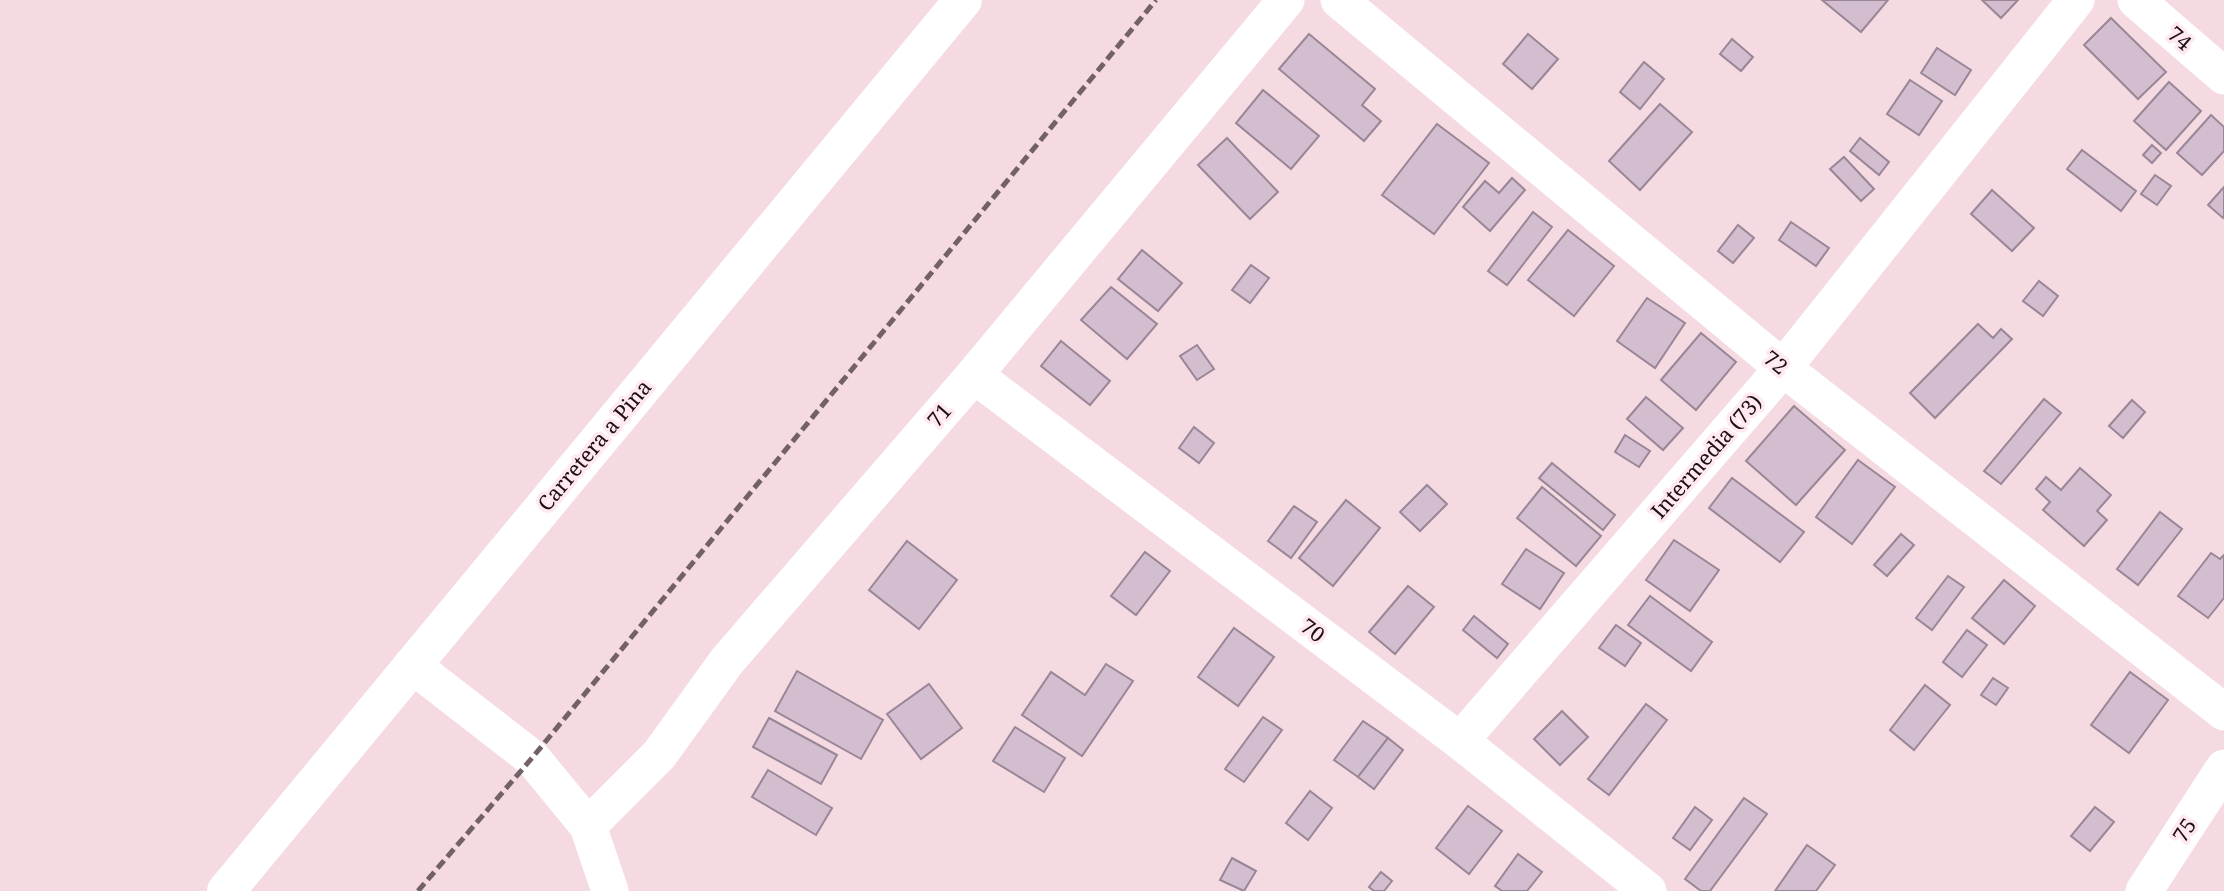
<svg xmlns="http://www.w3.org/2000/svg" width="2224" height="891" font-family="'Noto Serif',serif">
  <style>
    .building { fill: #d2becf; stroke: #998696; stroke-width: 2 }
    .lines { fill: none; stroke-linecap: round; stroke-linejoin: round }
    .street { stroke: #fff; stroke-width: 37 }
    .secondary { stroke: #fff; stroke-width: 38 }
    .rail { stroke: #726165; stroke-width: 5; stroke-dasharray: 10 5; stroke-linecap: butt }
    .labels { text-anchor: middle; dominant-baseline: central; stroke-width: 7; stroke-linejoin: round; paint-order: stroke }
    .street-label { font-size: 21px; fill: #1a1013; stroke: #ffe8ef }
  </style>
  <rect width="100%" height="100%" fill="#f5dae1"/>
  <g class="building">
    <polygon points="1822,0 1888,0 1861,32"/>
    <polygon points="1982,0 2018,0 2001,18"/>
    <polygon points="2111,18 2166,72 2138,99 2084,45"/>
    <polygon points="1309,34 1375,89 1362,105 1381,121 1364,141 1279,69"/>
    <polygon points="1528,34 1558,59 1532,89 1503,64"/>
    <polygon points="1732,39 1753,57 1741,71 1720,54"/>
    <polygon points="1937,48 1971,70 1955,95 1921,73"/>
    <polygon points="1644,62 1664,79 1640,109 1620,92"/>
    <polygon points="1910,80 1942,101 1919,135 1887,114"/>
    <polygon points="2169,82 2201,111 2166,150 2134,121"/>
    <polygon points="1263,90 1319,136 1291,169 1236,123"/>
    <polygon points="1660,104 1692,132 1640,190 1609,161"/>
    <polygon points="2211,115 2224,127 2224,151 2202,175 2177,153"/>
    <polygon points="1437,124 1489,163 1434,234 1382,195"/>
    <polygon points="1227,138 1278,192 1250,219 1198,165"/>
    <polygon points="1860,138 1889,162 1879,175 1850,151"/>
    <polygon points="2152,145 2161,153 2152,163 2143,155"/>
    <polygon points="2082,150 2136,191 2121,211 2067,169"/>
    <polygon points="1844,157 1874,189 1861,201 1830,169"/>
    <polygon points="2155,175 2171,186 2157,205 2141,194"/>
    <polygon points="1512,178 1525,190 1490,231 1463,207 1485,181 1499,193"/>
    <polygon points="2224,187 2224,216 2223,218 2208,205"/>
    <polygon points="1992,190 2034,228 2012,251 1971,214"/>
    <polygon points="1533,212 1552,227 1507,285 1488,271"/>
    <polygon points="1791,222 1829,248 1816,266 1779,240"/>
    <polygon points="1738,225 1754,238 1733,263 1718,251"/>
    <polygon points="1568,230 1614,266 1574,316 1528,280"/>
    <polygon points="1142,250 1182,283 1158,311 1118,279"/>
    <polygon points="1251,265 1269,278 1250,303 1232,290"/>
    <polygon points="2039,281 2058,296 2043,316 2023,301"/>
    <polygon points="1111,287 1157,324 1127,359 1081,320"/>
    <polygon points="1647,298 1685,323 1655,368 1617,341"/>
    <polygon points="1978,324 1993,338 2001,329 2012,339 1935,418 1910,393"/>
    <polygon points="1701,333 1736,362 1696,410 1661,380"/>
    <polygon points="1061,341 1110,381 1090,405 1041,366"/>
    <polygon points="1197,345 1214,369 1197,380 1180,356"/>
    <polygon points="1646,397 1683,428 1663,450 1627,419"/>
    <polygon points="2044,399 2061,413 2001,484 1984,471"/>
    <polygon points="2132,400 2145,412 2123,438 2109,426"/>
    <polygon points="1794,406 1845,450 1796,505 1746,461"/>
    <polygon points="1194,427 1214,443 1199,463 1179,448"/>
    <polygon points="1625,435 1650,451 1639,467 1615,452"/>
    <polygon points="1858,460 1895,487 1852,544 1816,517"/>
    <polygon points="1552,463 1615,515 1603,530 1539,478"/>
    <polygon points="2080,468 2111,495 2097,511 2107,520 2084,546 2043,510 2050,502 2036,489 2046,477 2061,490"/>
    <polygon points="1732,478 1804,532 1780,562 1709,508"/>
    <polygon points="1427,485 1447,504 1420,531 1400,512"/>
    <polygon points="1542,487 1601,536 1576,566 1517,518"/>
    <polygon points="1346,500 1380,528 1333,586 1299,558"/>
    <polygon points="1294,506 1317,522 1291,558 1268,541"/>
    <polygon points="2160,512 2182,529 2138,585 2117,569"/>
    <polygon points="1901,534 1914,545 1887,576 1874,565"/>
    <polygon points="1674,540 1719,570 1690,611 1646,580"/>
    <polygon points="907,541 957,580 919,629 869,590"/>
    <polygon points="1526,549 1564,573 1540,609 1502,584"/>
    <polygon points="1145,552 1170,571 1136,615 1111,596"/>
    <polygon points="2211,553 2220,559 2224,555 2224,598 2208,618 2178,596"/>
    <polygon points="1948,576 1964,587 1932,630 1916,618"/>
    <polygon points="2004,580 2035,606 2004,644 1972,618"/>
    <polygon points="1408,586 1434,607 1395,654 1369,632"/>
    <polygon points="1650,596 1712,642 1691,671 1628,625"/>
    <polygon points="1474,616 1508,644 1497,658 1463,630"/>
    <polygon points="1616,625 1641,643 1625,666 1599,648"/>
    <polygon points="1234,628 1274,657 1238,706 1198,677"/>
    <polygon points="1967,630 1987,645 1962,677 1943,662"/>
    <polygon points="1106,664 1133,681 1082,756 1022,715 1051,672 1085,695"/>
    <polygon points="797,671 883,720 861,759 775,711"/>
    <polygon points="2130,672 2168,700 2129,753 2091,725"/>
    <polygon points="1993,678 2008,688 1996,705 1981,695"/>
    <polygon points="929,684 962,728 921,759 887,714"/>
    <polygon points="1925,685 1950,705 1914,750 1890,730"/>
    <polygon points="1646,704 1667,720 1609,795 1588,779"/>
    <polygon points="1562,711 1588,737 1560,765 1534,739"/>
    <polygon points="1263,717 1282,730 1244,782 1225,769"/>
    <polygon points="769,718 837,755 821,784 753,747"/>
    <polygon points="1363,721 1388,738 1358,777 1334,760"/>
    <polygon points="1015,727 1065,758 1044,792 993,761"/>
    <polygon points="1388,738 1403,750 1374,789 1358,777"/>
    <polygon points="768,770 832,808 816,835 752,797"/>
    <polygon points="1310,791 1332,808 1308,840 1286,823"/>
    <polygon points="1744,798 1767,814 1710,891 1701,891 1685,879"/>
    <polygon points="1468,806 1502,831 1469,874 1436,848"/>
    <polygon points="1695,807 1712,820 1690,850 1673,838"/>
    <polygon points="2095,807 2114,822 2090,851 2071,836"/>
    <polygon points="1807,845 1835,865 1816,891 1775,891"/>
    <polygon points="1518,854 1542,872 1527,891 1502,891 1495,886"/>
    <polygon points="1232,858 1256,871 1244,891 1220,880"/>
    <polygon points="1381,872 1392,881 1384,891 1374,891 1369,887"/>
  </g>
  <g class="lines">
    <g class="street">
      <polyline points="1339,0 1783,368 2224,712"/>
      <polyline points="2136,0 2224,76"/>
      <polyline points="974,375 1460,741 1648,891"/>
      <polyline points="412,665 532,758 588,826 610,891"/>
      <polyline points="1460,741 1783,368 2076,0"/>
      <polyline points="588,826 659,755 727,661 974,375 1286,0"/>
      <polyline points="2144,891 2224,768"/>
    </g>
    <polyline class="secondary" points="226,891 963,0"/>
    <polyline class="rail" points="418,891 532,758 1156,0"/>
  </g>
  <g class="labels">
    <g class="street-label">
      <text transform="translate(2180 38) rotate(41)">74</text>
      <text transform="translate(1776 362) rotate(39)">72</text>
      <text transform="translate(939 415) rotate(-49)">71</text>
      <text transform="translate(594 445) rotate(-50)">Carretera a Pina</text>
      <text transform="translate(1706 456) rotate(-49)">Intermedia (73)</text>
      <text transform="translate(1313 630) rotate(37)">70</text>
      <text transform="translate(2184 830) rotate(-57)">75</text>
    </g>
  </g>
</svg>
